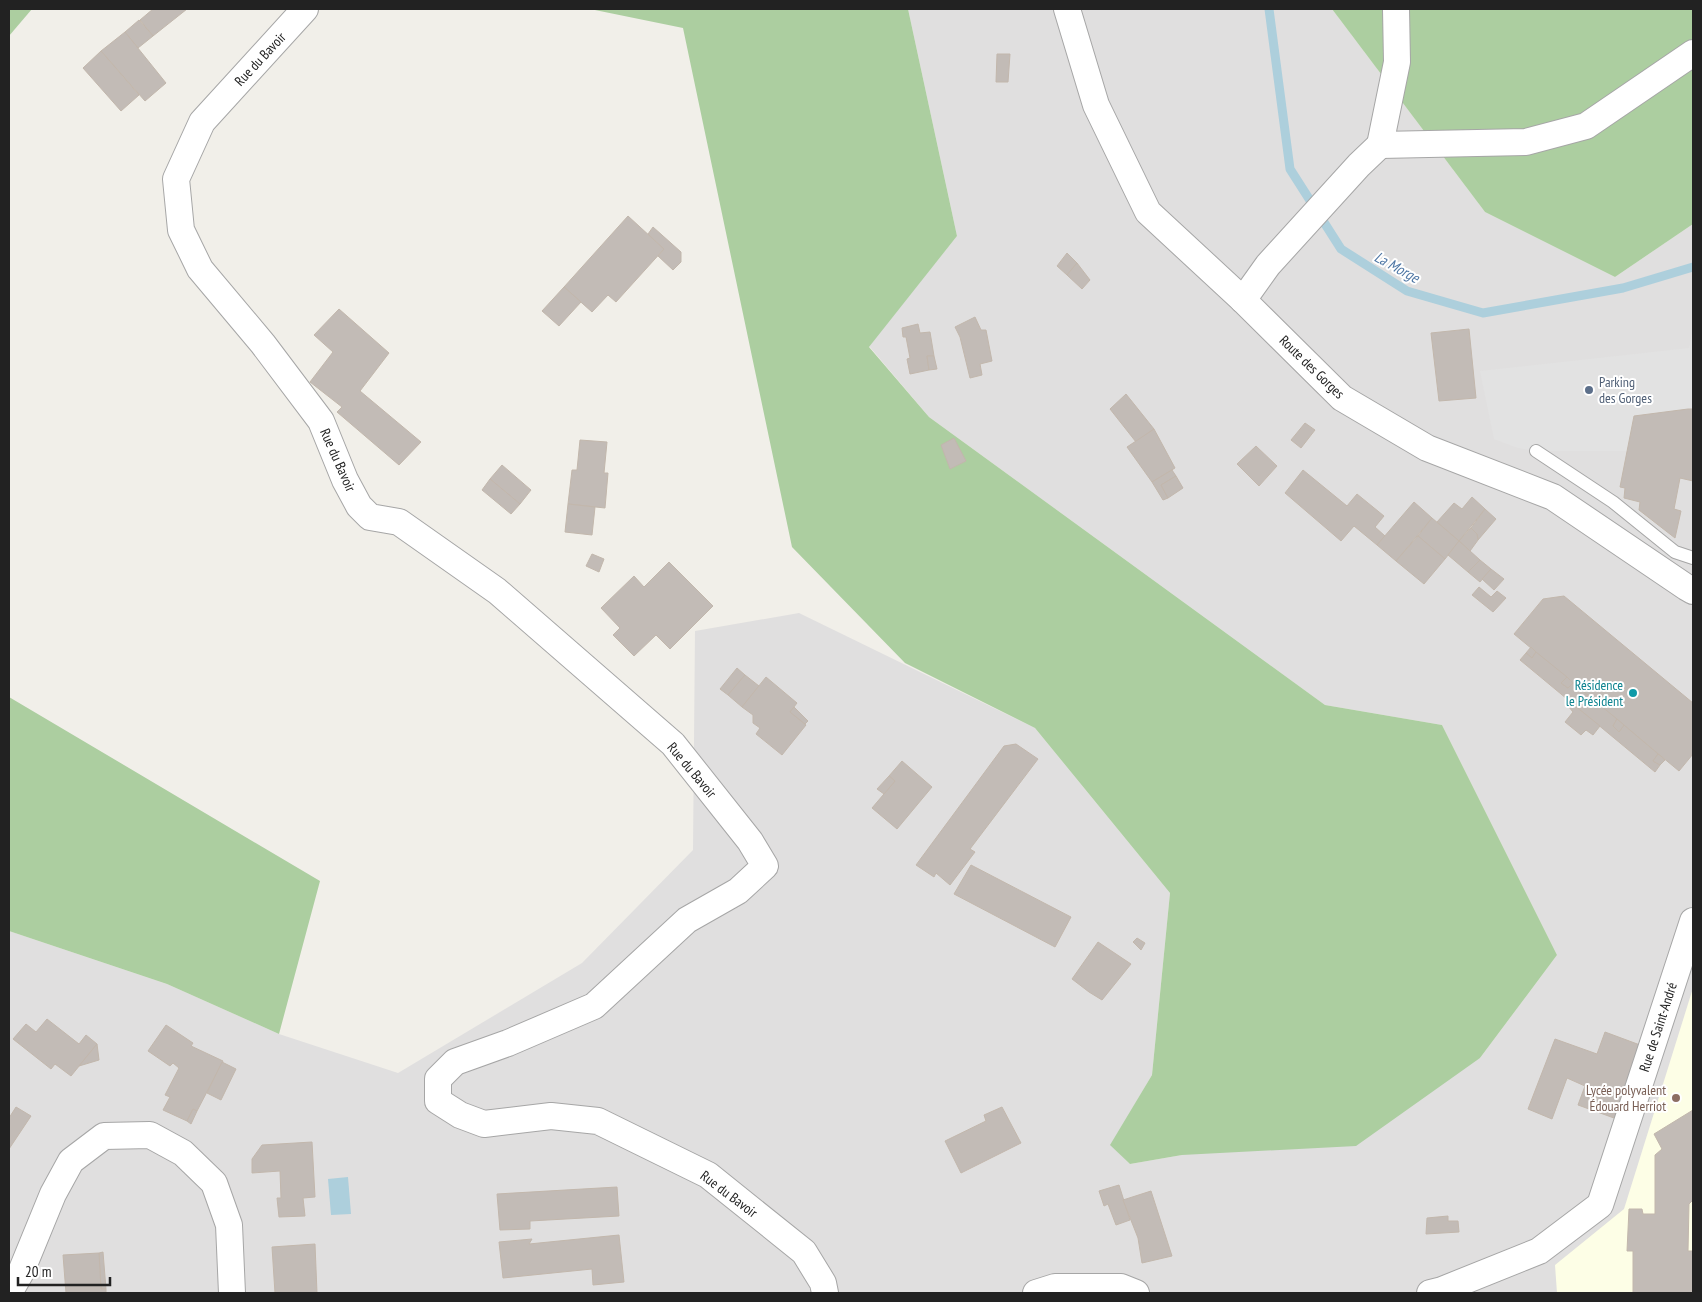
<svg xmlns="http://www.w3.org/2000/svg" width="1702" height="1302" font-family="'PT Sans Narrow',sans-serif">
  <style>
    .residential { fill: #e0dfdf }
    .education { fill: #fdfee6 }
    .forest { fill: #accea0 }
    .parking { fill: #e2e2e2 }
    .water { fill: #adcfdc }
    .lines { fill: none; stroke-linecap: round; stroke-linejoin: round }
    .stream { stroke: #adcfdc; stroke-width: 9 }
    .building { fill: #c2bbb6; stroke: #c2b7ac }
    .lane-casing { stroke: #a6a6a6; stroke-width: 14 }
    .street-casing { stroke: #a6a6a6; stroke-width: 28 }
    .lane { stroke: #fff; stroke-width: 12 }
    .street { stroke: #fff; stroke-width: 26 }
    .service-dot { fill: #5c6f8a; stroke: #fff; stroke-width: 2 }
    .culture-dot { fill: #0f9aa8; stroke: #fff; stroke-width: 2 }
    .education-dot { fill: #8d6e63; stroke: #fff; stroke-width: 2 }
    .labels { text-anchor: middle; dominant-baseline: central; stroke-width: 4; stroke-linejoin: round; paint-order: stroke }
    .street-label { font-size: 14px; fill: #222; stroke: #fff }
    .service-label { font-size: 14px; fill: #4e5e75; stroke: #fff; text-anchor: start }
    .culture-label { font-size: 14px; fill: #0d838f; stroke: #fff; text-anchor: end }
    .education-label { font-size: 14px; fill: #785e54; stroke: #fff; text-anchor: end }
    .water-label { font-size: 15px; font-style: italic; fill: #4f77a5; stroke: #fff }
  </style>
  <rect width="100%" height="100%" fill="#f1efe9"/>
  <polygon class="residential" points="908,9 1332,9 1485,212 1615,277 1693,224 1693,1293 9,1293 9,931 167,984 279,1034 398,1073 582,963 693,850 695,631 799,613 1035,728 1170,893 1152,1075 1111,1145 1130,1164 1182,1155 1480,1058 1557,955 1442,725 1325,705 929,417 869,346 957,236"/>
  <polygon class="education" points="1693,988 1693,1293 1557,1293 1555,1265 1624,1209"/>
  <g class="forest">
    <polygon points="9,9 32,9 9,36"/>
    <polygon points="590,9 908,9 957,236 869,347 929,417 1325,705 1442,725 1557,955 1480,1058 1356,1146 1182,1155 1130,1164 1110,1145 1152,1075 1170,893 1035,728 905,663 792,547 683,28"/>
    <polygon points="1332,9 1693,9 1693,224 1615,277 1485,212"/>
    <polygon points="9,697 320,881 279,1034 167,984 9,931"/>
  </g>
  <polygon class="parking" points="1693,326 1693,409 1635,416 1627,451 1536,451 1518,448 1494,439 1480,371 1689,348"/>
  <polygon class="water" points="348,1177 351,1214 331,1215 328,1179"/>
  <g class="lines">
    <polyline class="stream" points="1269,9 1290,169 1341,249 1407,291 1483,313 1623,288 1693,267"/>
  </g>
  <g class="building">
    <polygon points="153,9 187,9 153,36 140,20"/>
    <polygon points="139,20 153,36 138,48 125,32"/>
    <polygon points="125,32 166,83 145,101 101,51"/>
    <polygon points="101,51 139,95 121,111 83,68"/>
    <polygon points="997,54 1010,54 1008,82 996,82"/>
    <polygon points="628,216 664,249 616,302 608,295 592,312 564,287"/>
    <polygon points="653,227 681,252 681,262 673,270 658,256 664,249 648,234"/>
    <polygon points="1067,253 1077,263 1067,275 1057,266"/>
    <polygon points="1077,263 1090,280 1082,289 1067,275"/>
    <polygon points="564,287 581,302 559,326 542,311"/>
    <polygon points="339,309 389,353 360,391 421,442 399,465 337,412 342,407 310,382 333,352 314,335"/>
    <polygon points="975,317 981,330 986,330 992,361 980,364 982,375 970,378 960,337 955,327"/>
    <polygon points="918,324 920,333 930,332 934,356 927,356 929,370 910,374 907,359 910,358 906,337 903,337 902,328"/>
    <polygon points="1469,329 1476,398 1439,401 1431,333"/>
    <polygon points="927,356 934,356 937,369 929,370"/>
    <polygon points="1126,394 1154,429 1136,442 1110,409"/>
    <polygon points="1688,409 1693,409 1693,481 1680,478 1674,509 1681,511 1675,538 1639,510 1640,502 1624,498 1625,488 1620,487 1634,416"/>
    <polygon points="1305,423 1315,430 1301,448 1291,440"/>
    <polygon points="1154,429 1175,468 1152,482 1127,447"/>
    <polygon points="954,438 966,461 950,469 941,445"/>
    <polygon points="580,440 607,442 604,473 608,473 605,508 568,504 572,470 577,470"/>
    <polygon points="1256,446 1277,466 1259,486 1237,464"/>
    <polygon points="502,465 531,490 520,504 490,479"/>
    <polygon points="1172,470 1176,476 1161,485 1168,498 1163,500 1152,482"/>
    <polygon points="1303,470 1347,506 1357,494 1384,516 1375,527 1385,536 1377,545 1354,526 1341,541 1285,493"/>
    <polygon points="1176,476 1183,488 1168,498 1161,485"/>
    <polygon points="490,479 520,504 511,514 482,490"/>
    <polygon points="1472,497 1485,509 1459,541 1437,522 1454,503 1462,509"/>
    <polygon points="1414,502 1432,518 1396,561 1377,545"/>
    <polygon points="568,504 595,507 592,535 565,532"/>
    <polygon points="1485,509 1496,519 1478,540 1477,534 1471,528"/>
    <polygon points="1432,518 1459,541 1445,559 1418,536"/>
    <polygon points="1471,528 1477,534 1478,540 1470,551 1459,541"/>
    <polygon points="1418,536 1445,559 1424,584 1396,561"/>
    <polygon points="1459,541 1480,560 1468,572 1448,555"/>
    <polygon points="592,554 604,559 599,572 586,566"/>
    <polygon points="1480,560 1491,569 1480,582 1468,572"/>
    <polygon points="669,562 713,606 670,649 656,635 634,656 613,635 620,628 601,608 634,576 644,587"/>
    <polygon points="1491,569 1504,579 1494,590 1482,579"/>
    <polygon points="1479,587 1491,597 1497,591 1506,598 1493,612 1472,595"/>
    <polygon points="1564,596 1693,703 1693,754 1679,771 1514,634 1543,599"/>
    <polygon points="1531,647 1536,652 1532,658 1526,653"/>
    <polygon points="1536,652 1567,677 1561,683 1568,688 1573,683 1617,719 1613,726 1619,732 1624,725 1658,754 1653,761 1660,765 1655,772 1520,660 1526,653 1532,658"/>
    <polygon points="737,668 745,675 728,695 720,689"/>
    <polygon points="745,675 759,686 742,707 728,695"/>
    <polygon points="766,677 797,703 790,712 806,725 782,755 756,734 760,728 753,723 753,715 742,707"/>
    <polygon points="1567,677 1573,683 1568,688 1561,683"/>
    <polygon points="1570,702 1600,726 1593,735 1586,730 1581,735 1565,722 1573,712 1568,706"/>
    <polygon points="794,707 808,721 805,724 790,712"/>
    <polygon points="1617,719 1624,725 1619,732 1613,726"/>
    <polygon points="1016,744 1038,759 970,849 975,852 950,885 936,873 934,877 916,865 1004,746"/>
    <polygon points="1658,754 1665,760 1660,765 1653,761"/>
    <polygon points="902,761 932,787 897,829 872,808 895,781 889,776"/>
    <polygon points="889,776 895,781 884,794 877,789"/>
    <polygon points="971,865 1071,917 1055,947 954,894"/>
    <polygon points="1137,938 1145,943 1141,950 1133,942"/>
    <polygon points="1098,942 1131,964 1102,1000 1089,992 1072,979"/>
    <polygon points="47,1019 79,1044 86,1035 97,1044 71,1076 55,1064 51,1069 13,1039 26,1024 36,1032"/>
    <polygon points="166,1025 193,1043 191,1046 223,1061 197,1111 193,1109 187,1121 163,1110 170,1097 165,1095 179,1068 173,1063 170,1066 148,1051"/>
    <polygon points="1605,1032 1640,1045 1614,1118 1578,1105 1585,1086 1567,1078 1552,1119 1528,1109 1555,1039 1597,1054"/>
    <polygon points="97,1044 99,1060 79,1066"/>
    <polygon points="222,1062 236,1069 221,1100 207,1093"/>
    <polygon points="16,1107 31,1116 9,1149 9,1118"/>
    <polygon points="1002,1107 1021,1143 961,1173 945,1141 986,1121 984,1115"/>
    <polygon points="193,1109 197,1111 191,1124 187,1121"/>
    <polygon points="1693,1110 1693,1200 1689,1204 1688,1251 1693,1251 1693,1293 1633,1293 1633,1251 1627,1251 1629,1209 1642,1209 1643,1214 1655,1214 1655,1155 1662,1149 1654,1134"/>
    <polygon points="312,1142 315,1197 303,1198 305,1216 279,1217 277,1198 281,1198 280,1171 252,1173 252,1159 262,1145"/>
    <polygon points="1119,1185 1130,1220 1116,1225 1108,1204 1104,1206 1099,1191"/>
    <polygon points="617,1187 619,1216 530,1221 530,1229 500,1230 497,1194"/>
    <polygon points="1151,1191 1172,1256 1142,1263 1138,1238 1123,1200"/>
    <polygon points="1448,1216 1448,1221 1458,1221 1459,1232 1426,1234 1427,1218"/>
    <polygon points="619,1235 624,1282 593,1285 592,1269 503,1278 499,1242 532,1239 529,1244"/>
    <polygon points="315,1244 317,1293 275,1293 272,1247"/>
    <polygon points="103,1252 106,1289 101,1289 99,1253"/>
    <polygon points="99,1253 101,1289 106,1289 106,1293 66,1293 63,1255"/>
  </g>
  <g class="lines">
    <g class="lane-casing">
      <polyline id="lane" points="1536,451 1613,502 1675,552 1693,558"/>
    </g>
    <g class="street-casing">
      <g id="street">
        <polyline points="305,9 202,122 176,179 181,230 200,269 263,344 321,421 345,480 359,506 370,517 399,522 497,591 673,744 750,841 765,866 738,891 687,920 594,1006 508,1043 455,1062 438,1079 438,1101 460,1115 484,1124 551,1116 598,1121 708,1175 804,1252 823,1283 825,1293"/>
        <polyline points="1067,9 1096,105 1148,212 1243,300 1342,398 1427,448 1553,497 1686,587 1693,591"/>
        <polyline points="1396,9 1397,62 1380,145 1526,142 1586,126 1693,53"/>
        <polyline points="1243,300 1268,265 1359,165 1380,145"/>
        <polyline points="9,1293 21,1272 53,1194 71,1161 104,1136 150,1135 183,1153 214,1183 229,1225 232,1293"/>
        <polyline points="1036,1293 1055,1287 1121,1287 1136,1293"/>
        <polyline points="1430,1293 1442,1290 1539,1251 1600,1205 1693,921"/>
      </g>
    </g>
    <use href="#lane" class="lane"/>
    <use href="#street" class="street"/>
  </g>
  <circle class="service-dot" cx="1589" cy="390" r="5"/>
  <circle class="culture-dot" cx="1633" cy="693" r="5"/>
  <circle class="education-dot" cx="1676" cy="1098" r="5"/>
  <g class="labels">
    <g class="street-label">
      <text transform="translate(260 59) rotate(-47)">Rue du Bavoir</text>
      <text transform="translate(1312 367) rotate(44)">Route des Gorges</text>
      <text transform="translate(338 460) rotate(66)">Rue du Bavoir</text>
      <text transform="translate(692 770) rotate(50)">Rue du Bavoir</text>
      <text transform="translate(1658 1027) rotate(-72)">Rue de Saint-André</text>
      <text transform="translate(729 1194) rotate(37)">Rue du Bavoir</text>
    </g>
    <g class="service-label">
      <text x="1599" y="382">Parking<tspan x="1599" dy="16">des Gorges</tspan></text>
    </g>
    <g class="culture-label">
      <text x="1623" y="685">Résidence<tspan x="1623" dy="16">le Président</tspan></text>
    </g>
    <g class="education-label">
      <text x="1666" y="1090">Lycée polyvalent<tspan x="1666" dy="16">Édouard Herriot</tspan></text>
    </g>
    <g class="water-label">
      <text transform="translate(1397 267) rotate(29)">La Morge</text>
    </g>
  </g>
  <rect width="1702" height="1302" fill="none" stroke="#222222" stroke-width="20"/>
  <path d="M18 1277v8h92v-8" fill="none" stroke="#222222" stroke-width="2.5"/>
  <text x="25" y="1277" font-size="15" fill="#222222" stroke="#ffffff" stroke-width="4" paint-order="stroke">20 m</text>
</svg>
